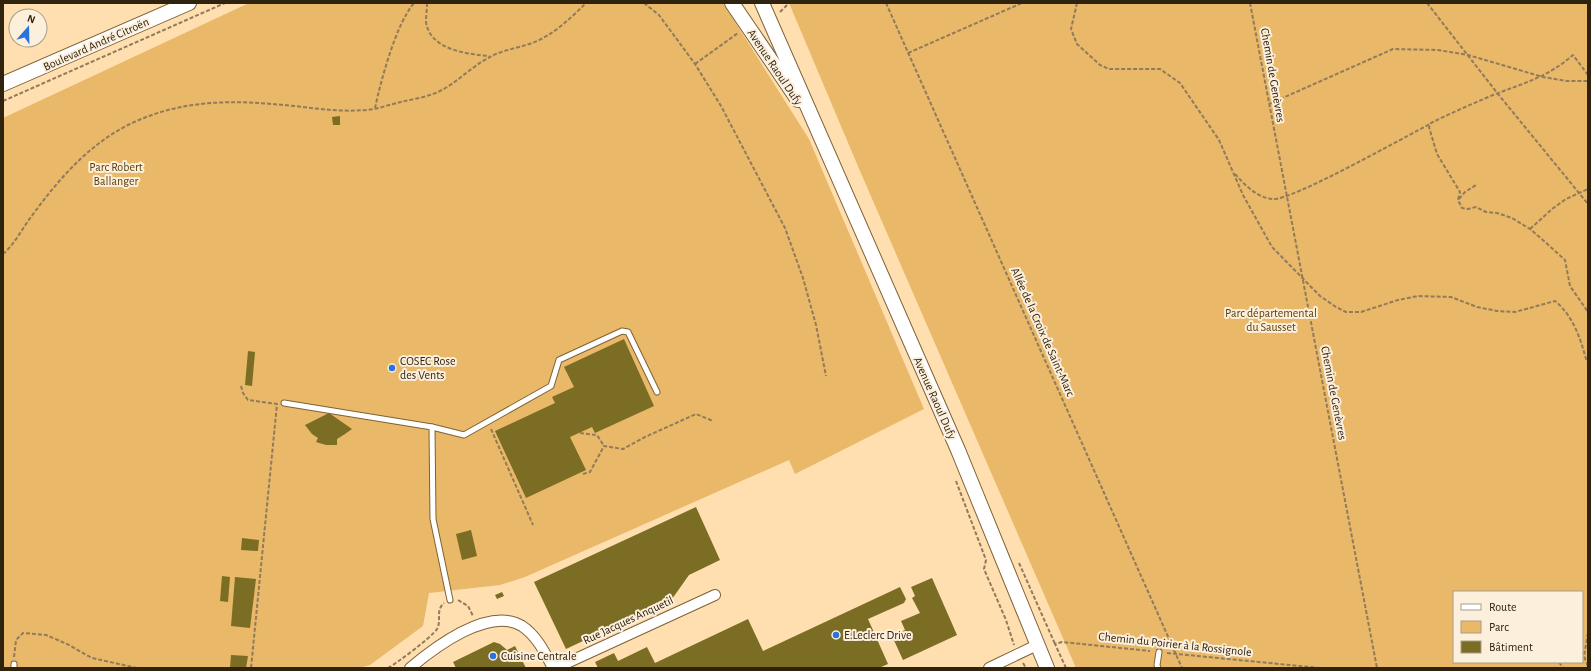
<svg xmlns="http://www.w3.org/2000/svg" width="1591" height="671" font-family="'Alegreya Sans',sans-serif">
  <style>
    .green { fill: #e9b868; fill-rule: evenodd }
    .building { fill: #7b6d24 }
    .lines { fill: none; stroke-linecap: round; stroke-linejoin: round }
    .service-casing { stroke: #7e6236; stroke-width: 7 }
    .minor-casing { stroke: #7e6236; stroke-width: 12 }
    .secondary-casing { stroke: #7e6236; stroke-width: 16 }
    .path { stroke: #917b5b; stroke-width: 2; stroke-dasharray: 4 2; stroke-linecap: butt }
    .service { stroke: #fff; stroke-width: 5 }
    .minor { stroke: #fff; stroke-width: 10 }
    .secondary { stroke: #fff; stroke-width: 14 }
    .poi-dot { fill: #2774e0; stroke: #fcefdc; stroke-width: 1.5 }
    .labels { text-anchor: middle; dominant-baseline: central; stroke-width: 4; stroke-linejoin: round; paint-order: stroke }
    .street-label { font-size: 12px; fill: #2f2310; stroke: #fcefdc }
    .park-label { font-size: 12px; fill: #5a3e0b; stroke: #fcefdc }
    .poi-label { font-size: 12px; fill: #2f2310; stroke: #fcefdc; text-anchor: start }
  </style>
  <rect width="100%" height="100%" fill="#ffdfaf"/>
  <g class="green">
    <polygon points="249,3 723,3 809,139 924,409 795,474 789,460 525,577 500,585 429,593 423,626 370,665 359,668 3,668 3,118"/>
    <path d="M789,3H1588V668H1076L860,171ZM1454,592H1582V662H1454Z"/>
  </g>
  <g class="building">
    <polygon points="340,116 340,125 333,125 332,117"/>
    <polygon points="624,339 654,406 595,433 592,427 570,437 586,470 526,498 495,431 555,403 552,397 574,387 564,367"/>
    <polygon points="248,351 255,352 252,386 245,385"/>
    <polygon points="329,413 352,429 345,434 337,439 337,445 326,445 316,442 318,438 312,434 305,425"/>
    <polygon points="696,507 720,560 689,575 672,599 566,649 534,582"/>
    <polygon points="471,530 477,556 462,560 456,534"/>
    <polygon points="242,538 259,540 258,551 241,550"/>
    <polygon points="222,576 230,577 228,602 220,601"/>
    <polygon points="235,577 256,579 250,628 231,626"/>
    <polygon points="932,578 957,635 903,660 892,636 905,630 901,621 920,613 912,598 915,596 911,587"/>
    <polygon points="900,587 906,599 904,603 868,619 888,664 879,668 598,668 595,662 614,653 618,661 647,647 655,663 748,619 763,651"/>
    <polygon points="502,592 504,596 497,599 495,595"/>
    <polygon points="494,642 500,644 507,650 515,646 526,668 456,668 453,662"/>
    <polygon points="231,655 248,656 246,668 230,668"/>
  </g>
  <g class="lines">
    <g class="service-casing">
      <g id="service">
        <polyline points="284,403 432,427 433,519 450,600"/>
        <polyline points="432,427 464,435 551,386 559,360 622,331 628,332 657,392"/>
        <polyline points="14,668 14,664"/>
        <polyline points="1158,668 1157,665 1159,652"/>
      </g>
    </g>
    <g class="minor-casing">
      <g id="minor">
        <path d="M410,668C434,648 489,606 522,626C537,636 545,653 553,668"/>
        <polyline points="552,668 569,662 715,595"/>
        <polyline points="989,668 1037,645"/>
      </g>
    </g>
    <g class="secondary-casing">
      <g id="secondary">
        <polyline points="732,3 798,100"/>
        <polyline points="762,3 958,450 1047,668"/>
        <polyline points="3,84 189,3"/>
      </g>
    </g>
    <g class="path">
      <path d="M427,3C427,9 426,16 426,22C430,50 467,54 489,56"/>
      <polyline points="644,3 659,15 695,64 721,106 785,228 803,278 816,325 826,376"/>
      <polyline points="886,3 1182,668"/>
      <path d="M1077,3L1071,29L1077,44L1100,65L1109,69H1160L1180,83L1219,140L1243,195L1272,247L1320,296L1336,307L1346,312H1361L1398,300L1418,296L1451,297L1477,307L1497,311L1515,312L1555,301C1573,316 1580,337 1586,359L1588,361"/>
      <polyline points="1250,3 1377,668"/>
      <polyline points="1427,3 1498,94 1588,204"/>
      <polyline points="780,12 789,3"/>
      <polyline points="908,53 1022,3"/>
      <polyline points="695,64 738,33"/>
      <path d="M1588,75L1573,55C1548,77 1524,83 1493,95C1472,104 1451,113 1431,123L1429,127L1437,154L1460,192L1458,200L1462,208L1468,209L1476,207L1486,212L1497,213L1512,218L1530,229L1544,241L1565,260L1570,286L1588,312"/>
      <polyline points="3,101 225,3"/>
      <polyline points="1269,104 1393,49 1438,50 1468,55 1543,77 1567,81 1588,81"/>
      <path d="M375,108C381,80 396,24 414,3"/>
      <path d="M1235,174C1245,185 1256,197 1272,199C1290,202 1406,136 1430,124"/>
      <polyline points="1459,199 1465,192 1476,185"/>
      <polyline points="1530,229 1552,209 1566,199 1588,189"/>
      <path d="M3,254C14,245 22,229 31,217C58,180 87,146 128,125C183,98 235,100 294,106C321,109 347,113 374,109C383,107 392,104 401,102C413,99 428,97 440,91C458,82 472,66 490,57C502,50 519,48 532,43C552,36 571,18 586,3"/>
      <polyline points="241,386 243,393 248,400 277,404 251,668"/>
      <polyline points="491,429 533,525"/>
      <polyline points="580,433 597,435 604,446"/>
      <polyline points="583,474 590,472 604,446 623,449 645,437 696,414 713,421"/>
      <polyline points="956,481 986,560 984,569 1006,620 1014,645"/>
      <polyline points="1019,563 1055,644"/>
      <polyline points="458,600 468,606 473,616"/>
      <polyline points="1588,633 1584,656 1588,667"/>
      <polyline points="1167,653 1320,668"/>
      <polyline points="14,657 16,640 23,633 46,635 67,644 92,658 137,668"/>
      <polyline points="1559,662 1563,668"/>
      <polyline points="1023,663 1026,668"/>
      <path d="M388,668C397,663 432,637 437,629C442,620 435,611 444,603"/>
      <polyline points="1066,668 1055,644 1062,642 1150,651"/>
    </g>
    <use href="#service" class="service"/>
    <use href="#minor" class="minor"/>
    <use href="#secondary" class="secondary"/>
  </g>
  <g class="poi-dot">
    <circle cx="392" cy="368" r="4"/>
    <circle cx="836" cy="635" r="4"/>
    <circle cx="493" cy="656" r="4"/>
  </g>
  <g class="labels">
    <g class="street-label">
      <text transform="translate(96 44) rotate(-24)">Boulevard André Citroën</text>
      <text transform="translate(775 67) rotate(56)">Avenue Raoul Dufy</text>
      <text transform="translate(1273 75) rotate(80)">Chemin de Genèvres</text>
      <text transform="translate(1043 332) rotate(66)">Allée de la Croix de Saint-Marc</text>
      <text transform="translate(1334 393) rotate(79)">Chemin de Genèvres</text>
      <text transform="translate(935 398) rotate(66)">Avenue Raoul Dufy</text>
      <text transform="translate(628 620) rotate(-25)">Rue Jacques Anquetil</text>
      <text transform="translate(1175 644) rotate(6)">Chemin du Poirier à la Rossignole</text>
    </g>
    <g class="park-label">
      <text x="116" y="167">Parc Robert<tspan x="116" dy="14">Ballanger</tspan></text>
      <text x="1271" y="313">Parc départemental<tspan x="1271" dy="14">du Sausset</tspan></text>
    </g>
    <g class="poi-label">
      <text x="400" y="361">COSEC Rose<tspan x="400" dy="14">des Vents</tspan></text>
      <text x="844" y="635">E.Leclerc Drive</text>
      <text x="501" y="656">Cuisine Centrale</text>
    </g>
  </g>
  <rect width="1591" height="671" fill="none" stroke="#2f2310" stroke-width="8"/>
  <rect x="1453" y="591" width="130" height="72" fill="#fcefdc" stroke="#aa9d8a"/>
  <rect x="1461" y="604" width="20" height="6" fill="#ffffff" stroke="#aa9d8a"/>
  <text x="1489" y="611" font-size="12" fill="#2f2310">Route</text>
  <rect x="1461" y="621" width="20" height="12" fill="#e9b868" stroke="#aa9d8a"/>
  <text x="1489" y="631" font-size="12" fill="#2f2310">Parc</text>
  <rect x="1461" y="641" width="20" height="12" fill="#7b6d24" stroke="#aa9d8a"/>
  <text x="1489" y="651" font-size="12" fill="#2f2310">Bâtiment</text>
  <g transform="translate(28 28) rotate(20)"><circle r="19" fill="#fcefdc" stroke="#aa9d8a"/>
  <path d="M0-3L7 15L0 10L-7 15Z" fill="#2774e0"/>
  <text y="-6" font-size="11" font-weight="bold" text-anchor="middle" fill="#2f2310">N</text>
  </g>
</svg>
